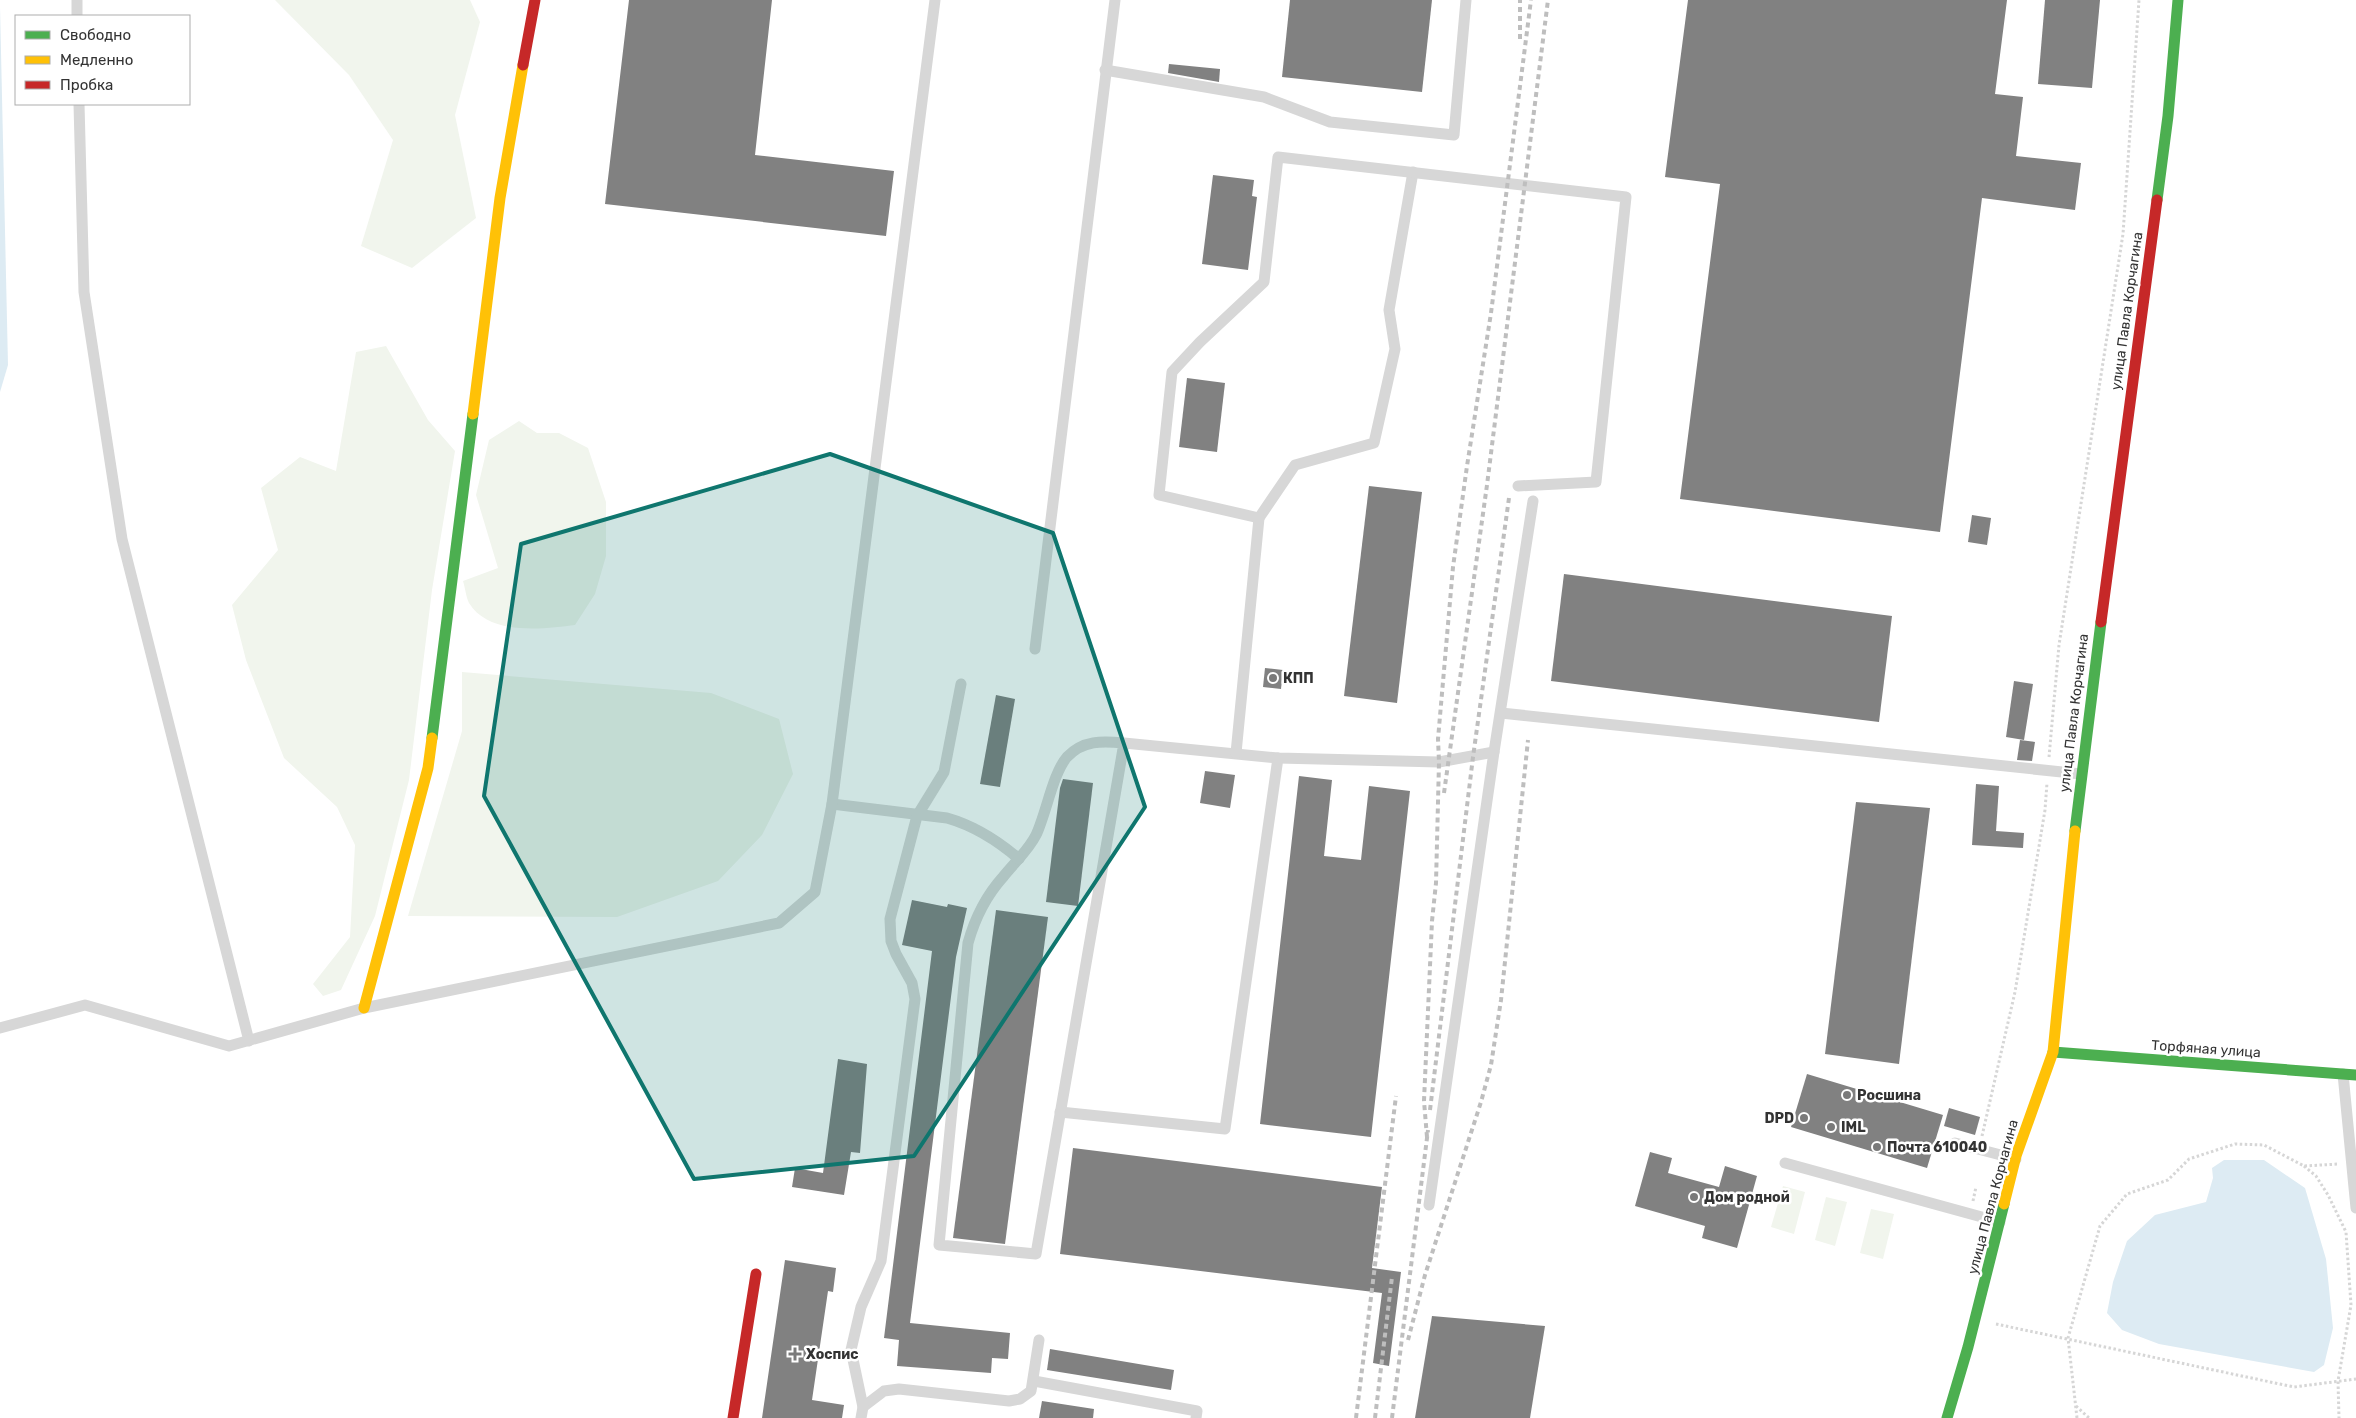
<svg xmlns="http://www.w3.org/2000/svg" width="2356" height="1418" font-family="Rubik,sans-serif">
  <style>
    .green { fill: #f1f5ed }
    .water { fill: #ddebf3 }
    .building { fill: #818181 }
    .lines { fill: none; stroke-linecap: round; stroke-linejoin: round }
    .path { stroke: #d6d6d6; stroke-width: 3; stroke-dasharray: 2.5 2.5; stroke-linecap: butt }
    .lane { stroke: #d7d7d7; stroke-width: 11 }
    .fast { stroke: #4caf50; stroke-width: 11 }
    .slow { stroke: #ffc107; stroke-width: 11 }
    .jam { stroke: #c62828; stroke-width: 11 }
    .rail { stroke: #bebebe; stroke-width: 4; stroke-dasharray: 5 4; stroke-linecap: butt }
    .marked { fill: #0f766e; fill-opacity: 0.2; stroke: #0f766e; stroke-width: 4; stroke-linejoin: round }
    .poi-dot { fill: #7a7a7a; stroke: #fff; stroke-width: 2 }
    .labels { text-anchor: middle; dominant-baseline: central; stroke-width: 5; stroke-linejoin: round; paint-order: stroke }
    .street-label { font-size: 14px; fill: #333; stroke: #fff }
    .poi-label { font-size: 14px; font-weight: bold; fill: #333; stroke: #fff; text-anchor: start }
  </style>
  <rect width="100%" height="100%" fill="#fff"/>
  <g class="green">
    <polygon points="275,0 470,0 480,22 455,115 476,218 412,268 361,246 393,140 349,75"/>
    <polygon points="386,346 428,420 455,451 432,590 409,780 375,916 341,990 323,996 313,984 350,937 355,845 337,807 284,758 246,660 232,605 278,550 261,488 300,457 336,471 356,352"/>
    <path d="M519,421L537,433H559L588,448L606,502V556L595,594L575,625C544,629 489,636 469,603C466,597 465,587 463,581L498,568L476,495L489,440Z"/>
    <polygon points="462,672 711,693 779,719 793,774 762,835 718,881 617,917 408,916 462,731"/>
    <polygon points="1783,1186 1805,1192 1794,1234 1771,1227"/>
    <polygon points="1826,1197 1847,1202 1835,1246 1815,1240"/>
    <polygon points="1871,1209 1894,1214 1883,1259 1860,1253"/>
  </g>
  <g class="water">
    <polygon points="0,7 8,365 0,392"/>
    <polygon points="2224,1160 2264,1160 2305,1188 2326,1259 2333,1328 2324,1365 2314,1372 2159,1344 2122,1330 2107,1313 2113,1282 2127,1241 2155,1215 2206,1202 2213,1178 2212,1168"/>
  </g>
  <g class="building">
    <polygon points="629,0 772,0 755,155 894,171 886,236 605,204"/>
    <polygon points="1290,0 1432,0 1422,92 1282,77"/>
    <polygon points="1688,0 2007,0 1995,94 2023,97 2016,156 2081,163 2075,210 1982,198 1940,532 1680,499 1720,184 1665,177"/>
    <polygon points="2045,0 2100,0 2092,88 2038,84"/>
    <polygon points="1169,64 1220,69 1219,82 1168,73"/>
    <polygon points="1213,175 1254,180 1252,196 1257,197 1248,270 1202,264"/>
    <polygon points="1187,378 1225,383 1217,452 1179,447"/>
    <polygon points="1369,486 1422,492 1397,703 1344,696"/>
    <polygon points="1972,515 1991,518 1987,545 1968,542"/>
    <polygon points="1564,574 1892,616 1879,722 1551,681"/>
    <polygon points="1265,668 1283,670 1281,689 1263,687"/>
    <polygon points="2014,681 2033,684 2024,740 2006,737"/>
    <polygon points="996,695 1015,699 1000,787 980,784"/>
    <polygon points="2020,740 2035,742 2032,761 2017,760"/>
    <polygon points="1205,771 1235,775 1230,808 1200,803"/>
    <polygon points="1299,776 1332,780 1324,856 1361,860 1369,786 1410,791 1371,1137 1260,1124"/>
    <polygon points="1063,779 1093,783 1078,906 1046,902 1060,788"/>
    <polygon points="1976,784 1999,786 1996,831 2024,833 2023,848 1972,845"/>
    <polygon points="1856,802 1930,808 1899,1064 1825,1054"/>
    <polygon points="912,900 947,907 948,904 967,908 956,957 910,1323 1010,1333 1008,1359 992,1358 991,1373 897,1366 899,1340 884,1338 932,951 902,945"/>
    <polygon points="996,910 1048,917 1005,1244 953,1238"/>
    <polygon points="838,1059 867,1064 860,1153 851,1152 844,1195 792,1187 795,1168 823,1173"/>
    <polygon points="1807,1074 1943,1115 1927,1168 1791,1127"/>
    <polygon points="1949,1108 1980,1117 1975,1135 1944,1126"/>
    <polygon points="1073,1148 1382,1187 1372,1268 1401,1272 1389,1366 1373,1363 1382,1293 1060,1254"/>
    <polygon points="1650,1152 1672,1158 1668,1173 1719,1187 1725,1166 1757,1176 1737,1248 1702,1238 1705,1226 1635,1206"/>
    <polygon points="785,1260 836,1268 833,1292 828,1291 812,1400 844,1405 842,1418 762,1418"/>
    <polygon points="1432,1316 1545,1326 1530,1418 1415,1418"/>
    <polygon points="1050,1349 1174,1370 1171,1390 1047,1370"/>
    <polygon points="1042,1401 1094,1409 1093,1418 1039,1418"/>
  </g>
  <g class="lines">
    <g class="path">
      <polyline points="2049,757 2059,645 2123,234 2139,0"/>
      <polyline points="1982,1136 2015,992 2045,810 2047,783"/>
      <polyline points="2304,1166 2316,1176 2328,1195 2346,1232 2351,1305 2338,1381 2339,1418"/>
      <polyline points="1973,1201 1976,1187"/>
      <polyline points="1996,1324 2294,1387 2356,1379"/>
      <polyline points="2076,1406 2089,1418"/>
      <polyline points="2077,1418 2068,1338 2100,1226 2127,1194 2168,1180 2189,1159 2235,1144 2264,1145 2304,1166 2339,1164"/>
    </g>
    <g class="lane">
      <polyline points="77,0 77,16"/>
      <polyline points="1105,70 1264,97 1330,122 1454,135 1466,0"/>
      <polyline points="79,104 84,292 122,539 249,1041"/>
      <polyline points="1259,518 1295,465 1374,443 1395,349 1389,310 1413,172"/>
      <polyline points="1035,649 1115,0"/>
      <polyline points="1501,713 2081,774"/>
      <path d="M1124,743C1102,741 1083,740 1067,757C1053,773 1046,814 1036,835C1028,851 1014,863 1003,877C985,897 975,918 968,943L939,1245L1036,1254L1124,743L1278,758L1439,762L1494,752"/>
      <polyline points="1236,753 1259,518 1159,495 1172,372 1200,342 1264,282 1278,157 1626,197 1596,482 1518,486"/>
      <path d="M832,804L947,818C975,826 997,840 1019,859"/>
      <polyline points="0,1028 85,1005 229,1046 364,1008 779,923 815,892 832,804 935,0"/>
      <polyline points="2343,1074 2356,1208"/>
      <polyline points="1060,1112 1225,1129 1278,758"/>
      <polyline points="1955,1143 2016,1159"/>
      <polyline points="1785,1163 2000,1222"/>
      <polyline points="1429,1205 1494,752 1533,501"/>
      <polyline points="1034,1381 1197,1411 1196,1418"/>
      <polyline points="863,1407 884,1391 899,1389 1009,1401 1020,1399 1031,1391 1039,1340"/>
      <polyline points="861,1418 863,1407 851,1350 861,1307 881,1261 915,999 912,983 896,954 891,941 890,919 917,816 944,772 961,684"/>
    </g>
    <g class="fast">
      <polyline points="2157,200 2168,116 2178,0"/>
      <polyline points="432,738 473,414"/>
      <polyline points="2075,831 2101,622"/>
      <polyline points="2053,1052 2356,1075"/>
      <polyline points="1947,1418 1968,1347 2004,1204"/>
    </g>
    <g class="slow">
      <polyline points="473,414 500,198 523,65"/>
      <polyline points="364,1008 428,768 432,738"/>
      <polyline points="2004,1204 2016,1156 2053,1052 2075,831"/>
    </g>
    <g class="jam">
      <polyline points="523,65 535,0"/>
      <polyline points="2101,622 2157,200"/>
      <polyline points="733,1418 756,1274"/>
    </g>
    <g class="rail">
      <polyline points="1520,39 1520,0"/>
      <polyline points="1444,793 1487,485 1548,0"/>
      <polyline points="1430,1110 1473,757 1509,498"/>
      <polyline points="1427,1137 1424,1101 1432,921 1436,883 1439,762 1438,739 1453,567 1467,466 1491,313 1531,0"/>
      <polyline points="1408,1340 1425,1275 1481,1102 1491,1065 1501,1000 1528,740"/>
      <polyline points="1356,1418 1396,1096"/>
      <polyline points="1375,1418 1392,1277"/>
      <polyline points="1392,1418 1428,1130"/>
    </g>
  </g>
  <path class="marked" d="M830,454L1053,533L1145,807L914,1156L694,1179L484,796L521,544Z"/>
  <g class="poi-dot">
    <circle cx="1273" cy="678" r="5"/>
    <circle cx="1847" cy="1095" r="5"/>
    <circle cx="1804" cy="1118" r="5"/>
    <circle cx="1831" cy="1127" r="5"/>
    <circle cx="1877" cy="1147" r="5"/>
    <circle cx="1694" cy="1197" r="5"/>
    <path d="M792.5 1346.5h5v5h5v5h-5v5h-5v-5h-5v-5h5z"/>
  </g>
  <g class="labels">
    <g class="street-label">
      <text transform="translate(2127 311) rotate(-82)">улица Павла Корчагина</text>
      <text transform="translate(2074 713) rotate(-83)">улица Павла Корчагина</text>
      <text transform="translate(2206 1049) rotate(4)">Торфяная улица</text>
      <text transform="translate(1993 1197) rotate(-75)">улица Павла Корчагина</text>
    </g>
    <g class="poi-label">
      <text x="1283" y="678">КПП</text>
      <text x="1857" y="1095">Росшина</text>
      <text x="1794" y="1118" text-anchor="end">DPD</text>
      <text x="1841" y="1127">IML</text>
      <text x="1887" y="1147">Почта 610040</text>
      <text x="1704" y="1197">Дом родной</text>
      <text x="806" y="1354">Хоспис</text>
    </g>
  </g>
  <rect x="15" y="15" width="175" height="90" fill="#ffffff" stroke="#adadad"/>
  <rect x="25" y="31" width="25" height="8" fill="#4caf50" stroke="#adadad"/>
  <text x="60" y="40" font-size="15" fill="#333333">Свободно</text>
  <rect x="25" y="56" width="25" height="8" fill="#ffc107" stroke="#adadad"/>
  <text x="60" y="65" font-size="15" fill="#333333">Медленно</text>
  <rect x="25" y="81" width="25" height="8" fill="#c62828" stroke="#adadad"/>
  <text x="60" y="90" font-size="15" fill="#333333">Пробка</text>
</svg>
